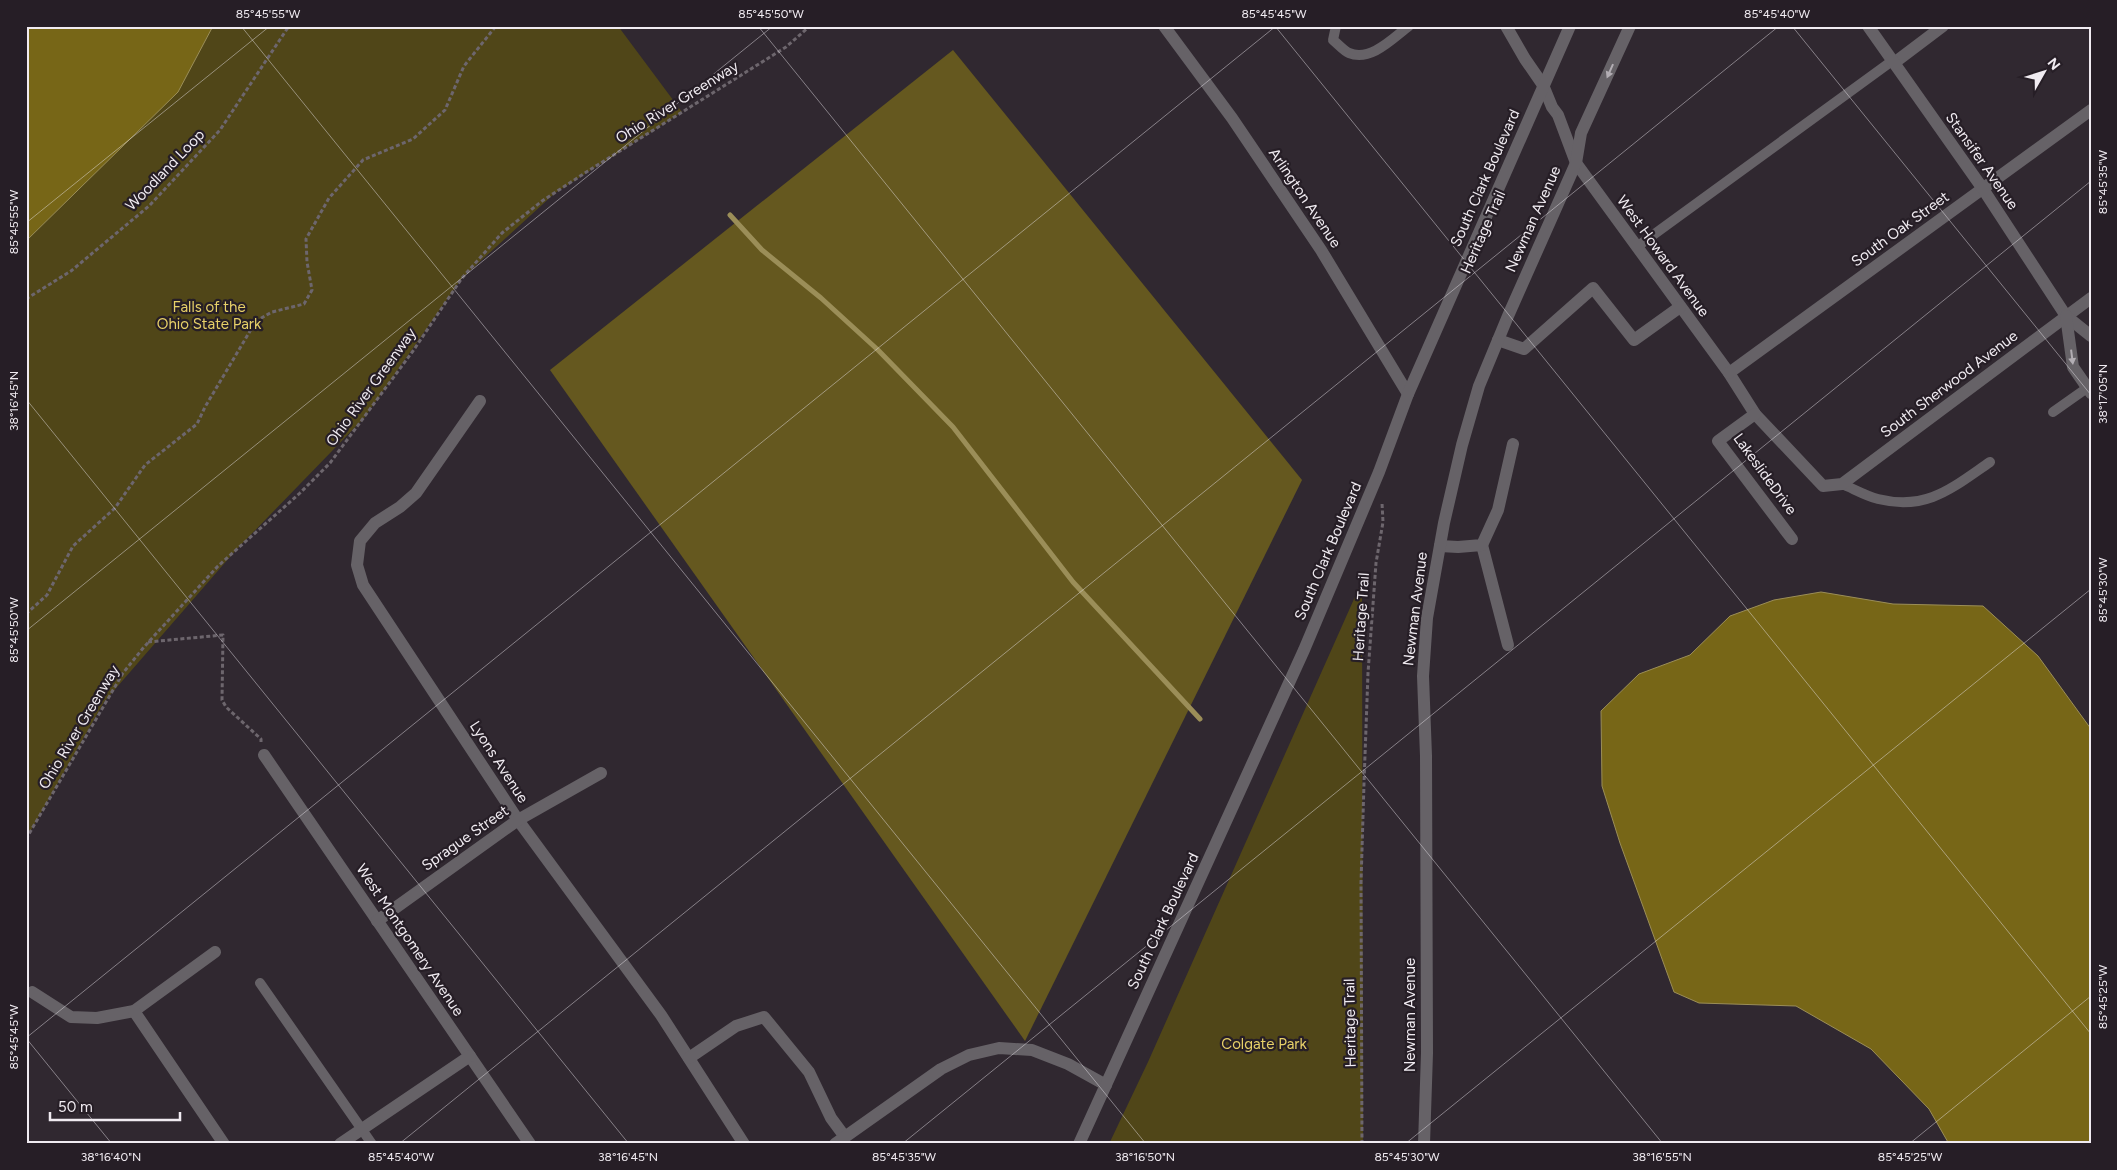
<svg xmlns="http://www.w3.org/2000/svg" width="2117" height="1170" font-family="Figtree,sans-serif">
  <style>
    .green { fill: #504618 }
    .forest { fill: #65581f }
    .water { fill: #776617; stroke: #9b8e58 }
    .lines { fill: none; stroke-linecap: round; stroke-linejoin: round }
    .stream { stroke: #9b8e58; stroke-width: 5 }
    .path { stroke: #6d666d; stroke-width: 3; stroke-dasharray: 4 2.5; stroke-linecap: butt }
    .service { stroke: #666267; stroke-width: 10 }
    .minor { stroke: #666267; stroke-width: 12 }
    .tertiary { stroke: #666267; stroke-width: 12 }
    .oneway { fill: #b2adb3 }
    .ticks { fill: none; stroke: #f0ebf1; stroke-width: 1; stroke-opacity: 0.45 }
    .labels { text-anchor: middle; dominant-baseline: central; stroke-width: 4.5; stroke-linejoin: round; paint-order: stroke }
    .street-label { font-size: 15px; fill: #f0ebf1; stroke: #261e26 }
    .park-label { font-size: 15px; fill: #e7d068; stroke: #261e26 }
    .neatline { fill: none; stroke: #f0ebf1; stroke-width: 2 }
    .ticks-label { font-size: 12px; text-anchor: middle; fill: #f0ebf1 }
  </style>
  <rect width="100%" height="100%" fill="#302830"/>
  <g class="green">
    <polygon points="213,26 618,26 682,112 555,193 462,278 364,418 236,550 104,702 26,839 26,241 177,92"/>
    <polygon points="1362,581 1363,1144 1109,1144 1148,1062"/>
  </g>
  <polygon class="forest" points="953,50 1302,480 1025,1041 550,370"/>
  <g class="water">
    <polygon points="26,26 213,26 178,92 26,241"/>
    <polygon points="1821,592 1893,604 1983,606 2038,656 2091,729 2091,1144 1949,1144 1929,1109 1871,1049 1796,1006 1699,1003 1674,992 1620,843 1602,786 1601,711 1639,674 1690,655 1730,616 1774,600"/>
  </g>
  <g class="lines">
    <polyline class="stream" points="730,215 762,250 821,298 878,350 953,427 1073,582 1200,719"/>
    <g class="path">
      <polyline points="26,299 71,271 149,206 220,130 289,26"/>
      <polyline points="26,614 47,595 73,546 115,508 145,465 197,424 205,407 256,321 272,312 304,304 312,290 307,262 306,239 329,198 363,160 413,139 445,110 464,66 496,26"/>
      <polyline points="148,642 223,635 222,700 226,707 261,739 261,742"/>
      <polyline points="26,839 123,673 144,647 218,566 300,493 330,463 413,351 462,278 502,233 542,201 588,171 786,47 810,26"/>
      <polyline points="1362,1144 1361,883 1364,783 1368,673 1376,563 1383,522 1382,503"/>
    </g>
    <g class="service">
      <path d="M1336,26L1333,40C1338,44 1344,51 1349,53C1371,62 1393,38 1409,26"/>
      <polyline points="1638,246 1892,61"/>
      <polyline points="2053,412 2087,388"/>
      <path d="M1842,484C1854,489 1866,496 1878,499C1927,511 1952,488 1990,462"/>
      <polyline points="260,983 372,1144"/>
    </g>
    <g class="minor">
      <polyline points="1164,26 1232,118 1321,250 1408,394"/>
      <polyline points="1506,26 1525,59 1543,85 1552,107 1558,115 1576,163 1729,373 1755,414 1823,486 1842,484 2091,298"/>
      <polyline points="1894,63 1943,26"/>
      <polyline points="1498,340 1524,349 1593,288 1634,340 1680,307"/>
      <polyline points="1729,373 2091,110"/>
      <polyline points="480,401 416,493 400,507 375,523 360,541 357,565 363,585 518,820 661,1015 744,1144"/>
      <polyline points="1755,414 1718,441 1792,539"/>
      <polyline points="1482,545 1508,645"/>
      <polyline points="1440,546 1458,547 1482,545 1498,510 1513,444"/>
      <polyline points="264,755 530,1144"/>
      <polyline points="377,921 518,820 601,773"/>
      <polyline points="32,992 71,1017 97,1018 134,1011 215,952"/>
      <polyline points="134,1011 224,1144"/>
      <polyline points="689,1058 736,1026 764,1017 809,1072 831,1118 845,1137"/>
      <polyline points="340,1144 470,1056"/>
      <polyline points="1424,1144 1427,1053 1426,756 1423,676 1427,618 1444,523 1462,445 1479,386 1508,316 1576,163 1581,133 1630,26"/>
    </g>
    <g class="tertiary">
      <polyline points="1868,26 1983,189 2066,316 2091,336"/>
      <polyline points="2066,316 2073,367 2091,393"/>
      <polyline points="835,1144 941,1069 969,1055 999,1048 1032,1050 1068,1064 1106,1085"/>
      <polyline points="1079,1144 1304,650 1379,472 1408,394 1570,26"/>
    </g>
  </g>
  <defs><path id="oneway-solid" d="M-6-.8H1V-3.2L6.5 0L1 3.2V.8H-6Z" transform="scale(1.25)"/></defs>
  <g class="oneway">
    <use href="#oneway-solid" transform="translate(1610 71) rotate(114)"/>
    <use href="#oneway-solid" transform="translate(2072 357) rotate(83)"/>
  </g>
  <path class="ticks" d="M241,26L1146,1144M758,26L1663,1144M1275,26L2091,1034M1792,26L2091,395M26,223L270,26M26,399L629,1144M26,631L773,26M26,1038L1276,26M26,1038L112,1144M399,1144L1779,26M902,1144L2091,181M1405,1144L2091,589M1909,1144L2091,996"/>
  <g class="labels">
    <g class="street-label">
      <text transform="translate(677 102) rotate(-32)">Ohio River Greenway</text>
      <text transform="translate(1982 161) rotate(55)">Stansifer Avenue</text>
      <text transform="translate(165 170) rotate(-46)">Woodland Loop</text>
      <text transform="translate(1485 178) rotate(-66)">South Clark Boulevard</text>
      <text transform="translate(1305 198) rotate(56)">Arlington Avenue</text>
      <text transform="translate(1533 219) rotate(-66)">Newman Avenue</text>
      <text transform="translate(1900 229) rotate(-36)">South Oak Street</text>
      <text transform="translate(1483 232) rotate(-66)">Heritage Trail</text>
      <text transform="translate(1663 256) rotate(54)">West Howard Avenue</text>
      <text transform="translate(1949 384) rotate(-37)">South Sherwood Avenue</text>
      <text transform="translate(371 387) rotate(-54)">Ohio River Greenway</text>
      <text transform="translate(1765 474) rotate(54)">LakeslideDrive</text>
      <text transform="translate(1328 551) rotate(-67)">South Clark Boulevard</text>
      <text transform="translate(1415 609) rotate(-83)">Newman Avenue</text>
      <text transform="translate(1361 617) rotate(-86)">Heritage Trail</text>
      <text transform="translate(79 727) rotate(-59)">Ohio River Greenway</text>
      <text transform="translate(499 762) rotate(57)">Lyons Avenue</text>
      <text transform="translate(465 838) rotate(-35)">Sprague Street</text>
      <text transform="translate(1163 921) rotate(-65)">South Clark Boulevard</text>
      <text transform="translate(410 940) rotate(56)">West Montgomery Avenue</text>
      <text transform="translate(1410 1015) rotate(-90)">Newman Avenue</text>
      <text transform="translate(1350 1023) rotate(-91)">Heritage Trail</text>
    </g>
    <g class="park-label">
      <text x="209" y="307">Falls of the<tspan x="209" dy="17">Ohio State Park</tspan></text>
      <text x="1264" y="1044">Colgate Park</text>
    </g>
  </g>
  <rect width="2117" height="1170" fill="none" stroke="#261e26" stroke-width="55"/>
  <g transform="translate(2044 72) rotate(51)" stroke="#261e26" stroke-width="4" paint-order="stroke">
  <path d="M0-4L9 19L0 12L-9 19Z" fill="#f0ebf1"/>
  <text y="-8" font-size="14" font-weight="bold" text-anchor="middle" fill="#f0ebf1">N</text>
  </g>
  <path d="M50 1112v8h130v-8" fill="none" stroke="#f0ebf1" stroke-width="2.5"/>
  <text x="58" y="1112" font-size="15" fill="#f0ebf1" stroke="#261e26" stroke-width="4" paint-order="stroke">50 m</text>
  <rect x="28" y="28" width="2062" height="1114" class="neatline"/>
  <g class="ticks-label">
    <text x="268" y="18">85°45'55"W</text>
    <text x="771" y="18">85°45'50"W</text>
    <text x="1274" y="18">85°45'45"W</text>
    <text x="1777" y="18">85°45'40"W</text>
    <text transform="translate(2103 182) rotate(-90)" y="4">85°45'35"W</text>
    <text transform="translate(14 222) rotate(-90)" y="4">85°45'55"W</text>
    <text transform="translate(2103 394) rotate(-90)" y="4">38°17'05"N</text>
    <text transform="translate(14 401) rotate(-90)" y="4">38°16'45"N</text>
    <text transform="translate(2103 590) rotate(-90)" y="4">85°45'30"W</text>
    <text transform="translate(14 630) rotate(-90)" y="4">85°45'50"W</text>
    <text transform="translate(2103 997) rotate(-90)" y="4">85°45'25"W</text>
    <text transform="translate(14 1037) rotate(-90)" y="4">85°45'45"W</text>
    <text x="111" y="1161">38°16'40"N</text>
    <text x="401" y="1161">85°45'40"W</text>
    <text x="628" y="1161">38°16'45"N</text>
    <text x="904" y="1161">85°45'35"W</text>
    <text x="1145" y="1161">38°16'50"N</text>
    <text x="1407" y="1161">85°45'30"W</text>
    <text x="1662" y="1161">38°16'55"N</text>
    <text x="1910" y="1161">85°45'25"W</text>
  </g>
</svg>
